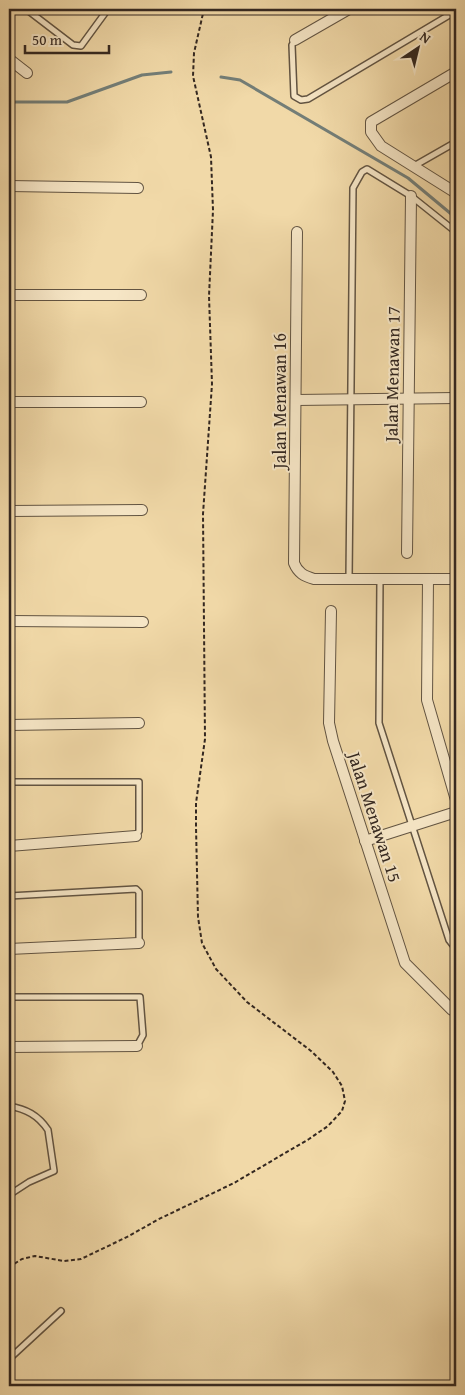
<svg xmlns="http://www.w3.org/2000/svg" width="465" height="1395" font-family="'Gentium Book Plus',serif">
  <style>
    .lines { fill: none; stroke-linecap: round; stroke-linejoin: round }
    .stream { stroke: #737e78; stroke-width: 3 }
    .lane-casing { stroke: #625442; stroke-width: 8 }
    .street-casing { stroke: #625442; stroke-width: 12 }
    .path { stroke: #332720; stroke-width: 2; stroke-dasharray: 4 2.5; stroke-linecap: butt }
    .lane { stroke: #f6e6c6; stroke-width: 5 }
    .street { stroke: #f6e6c6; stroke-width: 10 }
    .labels { text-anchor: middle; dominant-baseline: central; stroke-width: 4; stroke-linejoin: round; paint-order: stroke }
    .street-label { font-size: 18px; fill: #332720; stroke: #f6e6c6 }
  </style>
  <rect width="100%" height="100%" fill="#f1d9a8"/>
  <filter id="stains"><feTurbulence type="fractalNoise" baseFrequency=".004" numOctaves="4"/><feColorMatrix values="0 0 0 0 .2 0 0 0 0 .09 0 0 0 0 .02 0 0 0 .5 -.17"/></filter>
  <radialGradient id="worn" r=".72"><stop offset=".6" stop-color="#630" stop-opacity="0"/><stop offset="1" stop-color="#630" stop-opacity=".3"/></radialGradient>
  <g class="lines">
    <g class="stream">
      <polyline points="221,77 240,80 408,178 456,218"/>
      <polyline points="9,102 67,102 142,75 171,72"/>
    </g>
    <g class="lane-casing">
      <g id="lane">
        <polyline points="26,9 73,45 81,46 108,9"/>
        <polyline points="295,40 292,45 294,96 301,100 308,99 456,11"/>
        <polyline points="414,166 456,142"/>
        <polyline points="349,579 353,188 362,172 367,169 411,196 456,232"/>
        <polyline points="380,579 379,723 449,940 456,949"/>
        <polyline points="9,782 139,782 139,831 136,836"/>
        <polyline points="9,896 136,889 139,892 139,943"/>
        <polyline points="9,997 140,997 143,1035 137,1046"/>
        <path d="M9,1106C26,1109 38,1115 48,1130L54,1171L29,1182L9,1195"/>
        <polyline points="9,1359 61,1311"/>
      </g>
    </g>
    <g class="street-casing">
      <g id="street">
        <polyline points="295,40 349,9"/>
        <polyline points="9,59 27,73"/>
        <polyline points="456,72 371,122 371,132 381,146 456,193"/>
        <polyline points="9,186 138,188"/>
        <path d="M297,232L294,563C298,573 304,576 314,579H456"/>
        <polyline points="9,295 141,295"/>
        <polyline points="296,400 456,398"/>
        <polyline points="9,402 141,402"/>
        <polyline points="9,511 142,510"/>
        <polyline points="407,553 411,196"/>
        <polyline points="428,579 427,700 456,800"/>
        <polyline points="331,611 329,723 333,741 405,963 452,1010"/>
        <polyline points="9,621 143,622"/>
        <polyline points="9,725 139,723"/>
        <polyline points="365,841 456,812"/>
        <polyline points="9,846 136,836"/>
        <polyline points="9,949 139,943"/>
        <polyline points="9,1047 137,1046"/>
      </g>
    </g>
    <polyline class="path" points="9,1267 22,1259 35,1256 64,1261 81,1259 129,1236 157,1220 234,1183 309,1139 328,1126 342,1111 345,1101 342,1086 333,1072 311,1051 247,1002 216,969 202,943 198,917 196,827 196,803 205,739 203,514 212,384 209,296 213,210 211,157 193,76 194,53 204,9"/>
    <use href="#lane" class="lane"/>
    <use href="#street" class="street"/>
  </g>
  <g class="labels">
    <g class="street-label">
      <text transform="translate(392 374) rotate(-89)">Jalan Menawan 17</text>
      <text transform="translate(279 401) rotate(-90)">Jalan Menawan 16</text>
      <text transform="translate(375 817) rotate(72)">Jalan Menawan 15</text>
    </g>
  </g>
  <rect width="465" height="1395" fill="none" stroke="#f1d9a8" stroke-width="30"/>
  <rect x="10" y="10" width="445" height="1375" fill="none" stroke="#332720" stroke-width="2.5"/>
  <rect x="15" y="15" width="435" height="1365" fill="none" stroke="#332720"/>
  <g transform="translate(418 48) rotate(35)" stroke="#f6e6c6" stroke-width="4" paint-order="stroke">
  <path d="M0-4L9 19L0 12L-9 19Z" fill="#332720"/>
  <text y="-8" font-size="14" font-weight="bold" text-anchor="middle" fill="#332720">N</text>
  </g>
  <path d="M25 45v8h84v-8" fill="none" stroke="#332720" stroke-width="2.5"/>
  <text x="32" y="45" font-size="15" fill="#332720" stroke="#f6e6c6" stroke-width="4" paint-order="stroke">50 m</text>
  <rect width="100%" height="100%" filter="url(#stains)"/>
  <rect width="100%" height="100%" fill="url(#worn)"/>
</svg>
